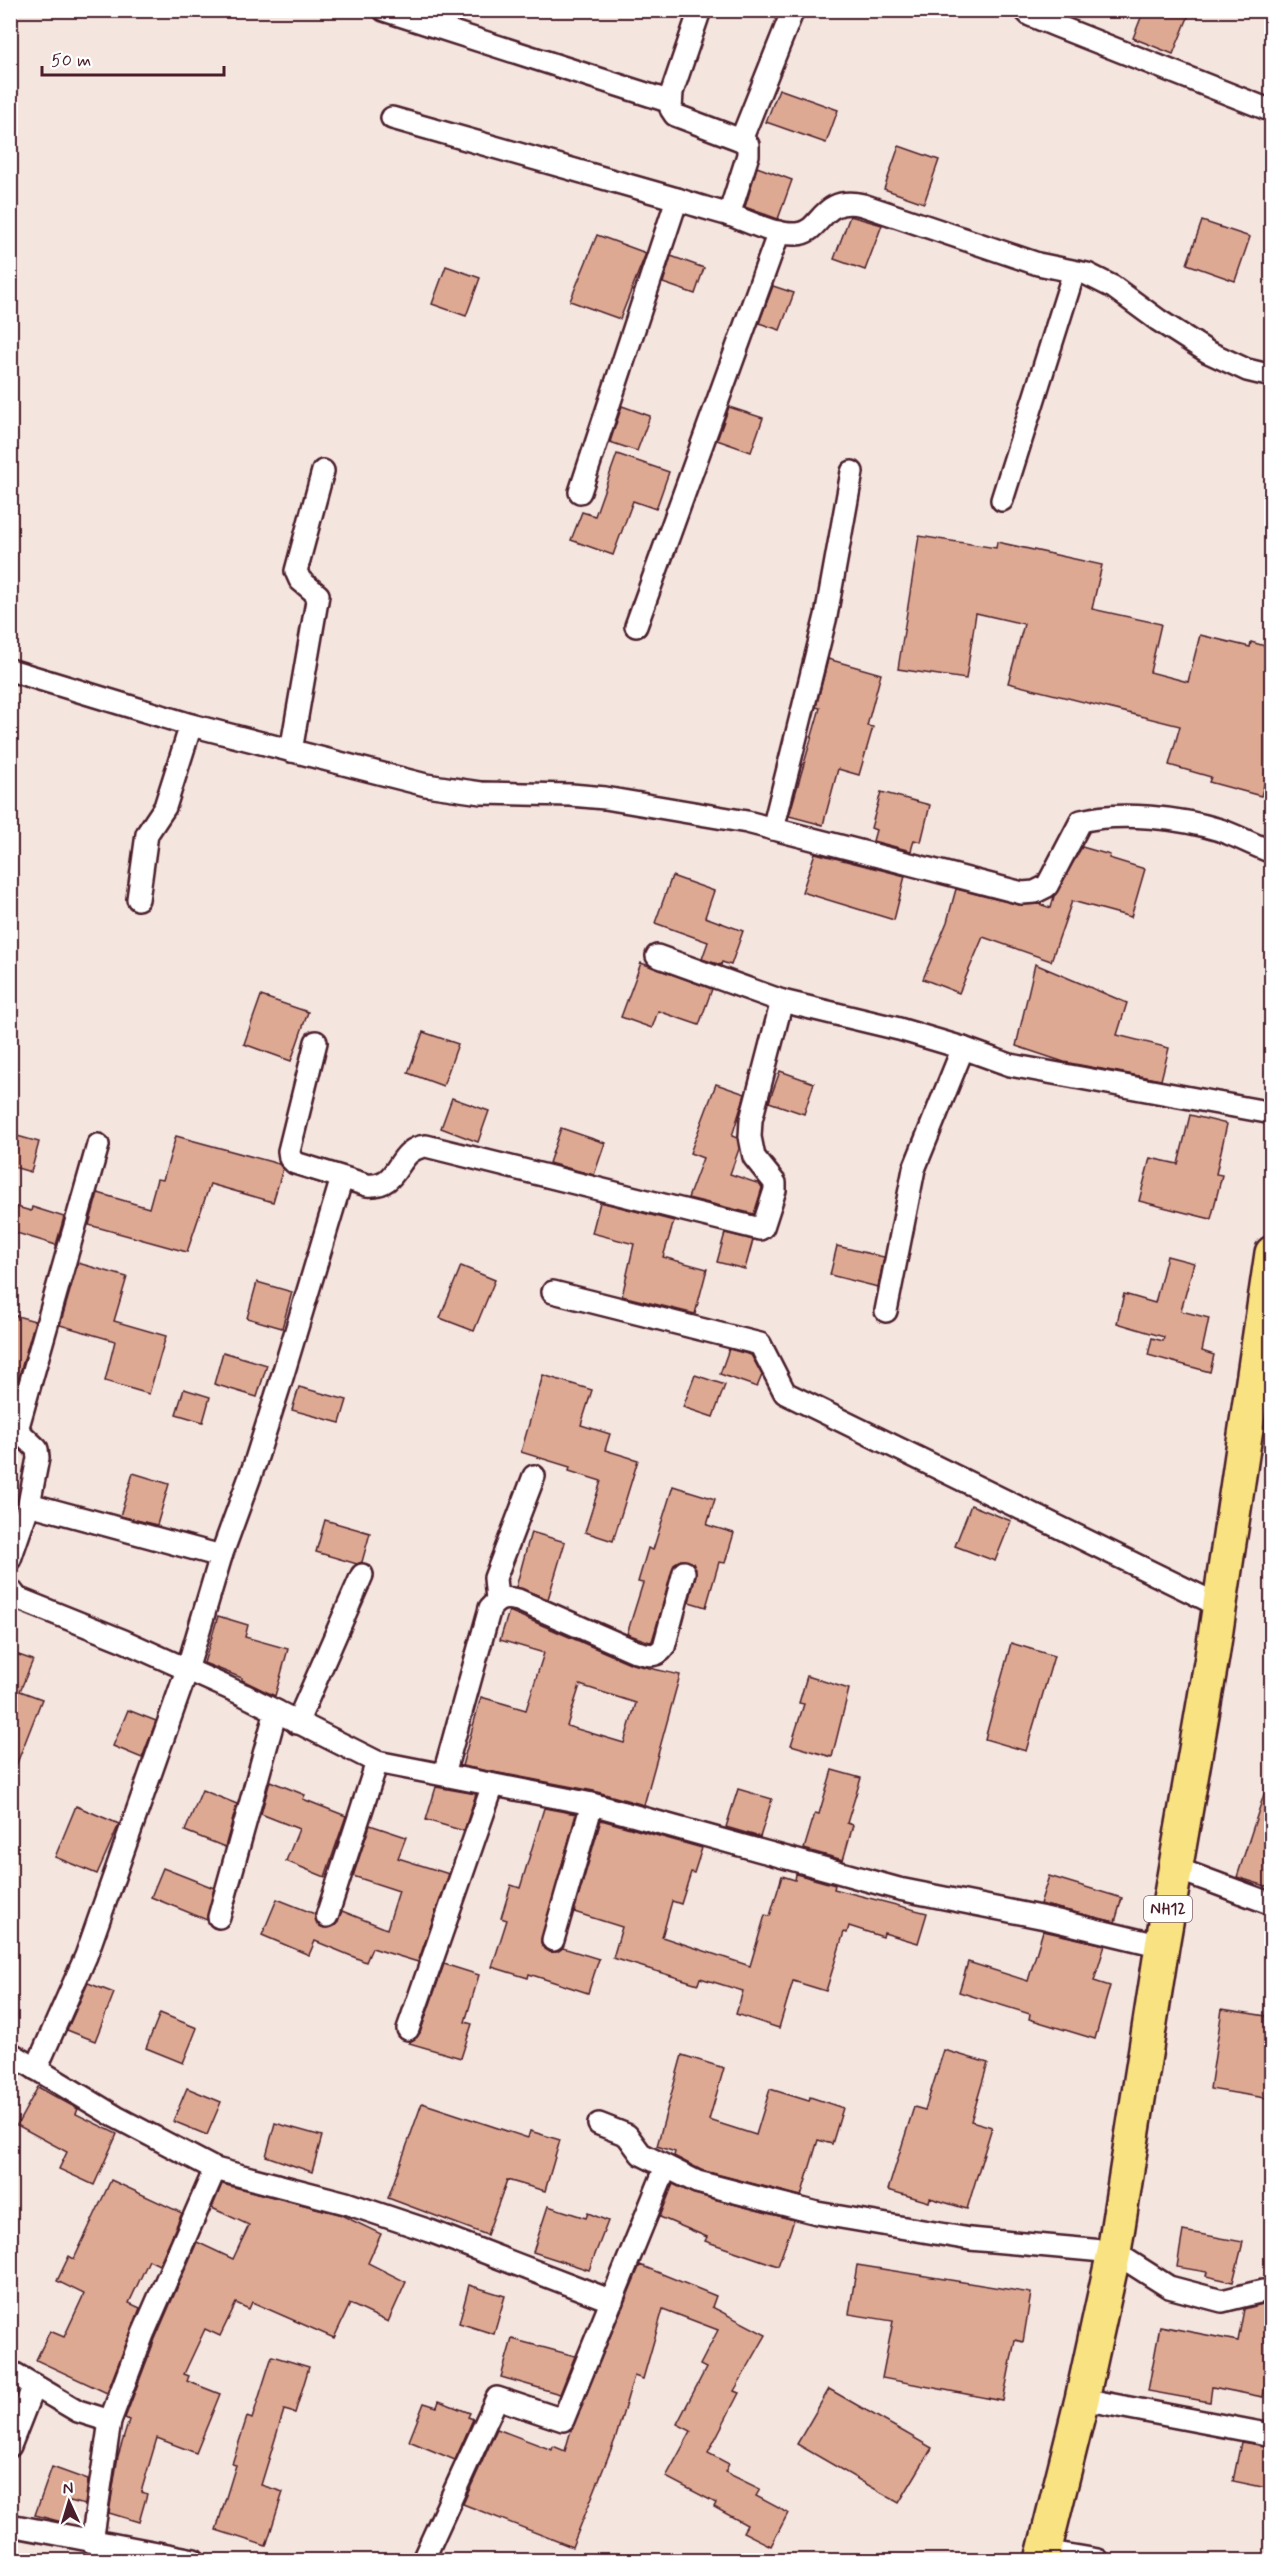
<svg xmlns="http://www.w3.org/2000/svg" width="1282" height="2571" font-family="Mynerve,sans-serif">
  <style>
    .building { fill: #dea993; stroke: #4a1f2b; stroke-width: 1.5; fill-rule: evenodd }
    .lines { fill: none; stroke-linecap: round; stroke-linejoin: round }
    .street-casing { stroke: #4a1f2b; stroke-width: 26 }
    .highway-casing { stroke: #4a1f2b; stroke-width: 38 }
    .street { stroke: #fff; stroke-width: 21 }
    .highway { stroke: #f8e281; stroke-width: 33 }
    .labels { text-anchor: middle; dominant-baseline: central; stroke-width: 6; stroke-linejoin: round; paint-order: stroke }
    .shield { fill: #fff; stroke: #80626b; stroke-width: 1.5 }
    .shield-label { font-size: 16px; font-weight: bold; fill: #4a1f2b }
  </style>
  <rect width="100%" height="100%" fill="#f5e5df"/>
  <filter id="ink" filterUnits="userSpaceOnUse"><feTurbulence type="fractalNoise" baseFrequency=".0167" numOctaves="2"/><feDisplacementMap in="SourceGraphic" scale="12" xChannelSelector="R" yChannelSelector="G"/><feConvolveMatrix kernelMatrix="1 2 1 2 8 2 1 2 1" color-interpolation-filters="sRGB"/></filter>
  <g filter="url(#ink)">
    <g class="building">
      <polygon points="1144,10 1191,10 1173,54 1133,38"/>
      <polygon points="779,89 838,110 826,143 766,122"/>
      <polygon points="899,146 939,160 924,203 884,189"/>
      <polygon points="757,167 792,180 778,219 745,207"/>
      <polygon points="850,216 882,225 865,270 834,259"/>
      <polygon points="1202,221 1250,237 1235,281 1187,264"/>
      <polygon points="597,235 646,253 620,319 570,301"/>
      <polygon points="671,256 704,268 695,294 663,283"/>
      <polygon points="446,266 480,278 466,316 432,304"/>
      <polygon points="773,286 794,293 780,330 759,323"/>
      <polygon points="622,406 650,416 637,451 610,442"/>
      <polygon points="729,407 763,418 751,452 717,440"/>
      <polygon points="617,454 669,472 656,509 633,501 613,555 571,540 582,512 595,516"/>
      <polygon points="919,536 996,548 997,542 1102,565 1092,609 1161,624 1150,672 1188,682 1200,635 1250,647 1251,642 1272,648 1272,741 1268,756 1272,758 1261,796 1209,782 1211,777 1169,765 1180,726 1008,683 1024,624 976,613 966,679 898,669"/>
      <polygon points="828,659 881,674 867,726 873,727 859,775 838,769 823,825 789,816 820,708 816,707"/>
      <polygon points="881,792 930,805 921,842 914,840 911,851 873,841 876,830 871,828"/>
      <polygon points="1082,847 1110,855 1109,858 1145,869 1131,917 1072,901 1051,961 983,937 959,993 923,979 947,922 956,889 1019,905 1039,904 1051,908 1054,896"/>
      <polygon points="815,853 905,876 894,920 802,892"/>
      <polygon points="672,876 714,891 705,917 743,931 731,965 722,962 721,965 702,959 708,942 655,923"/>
      <polygon points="641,963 712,989 699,1025 658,1011 652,1028 621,1017"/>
      <polygon points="1035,964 1127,1003 1117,1035 1169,1048 1161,1080 1064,1062 1016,1046"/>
      <polygon points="261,996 308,1012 291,1061 244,1044"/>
      <polygon points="423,1032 458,1044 443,1086 408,1073"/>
      <polygon points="780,1071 814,1083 804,1114 769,1102"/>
      <polygon points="716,1084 745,1094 732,1136 737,1138 739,1149 730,1174 760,1184 762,1188 754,1214 688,1198 703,1158 690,1153"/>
      <polygon points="452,1098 489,1111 478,1142 441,1128"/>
      <polygon points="1190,1115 1227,1124 1216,1174 1222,1175 1211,1219 1139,1201 1150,1158 1178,1164"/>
      <polygon points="561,1128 605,1143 594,1175 549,1163"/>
      <polygon points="10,1134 39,1142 31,1172 10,1166"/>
      <polygon points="176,1136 279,1164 283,1169 273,1202 210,1184 187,1252 89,1225 98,1193 149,1208 157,1179 163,1180"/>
      <polygon points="600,1202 674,1221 663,1257 707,1269 695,1314 622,1296 634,1244 592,1233"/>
      <polygon points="10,1205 31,1211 32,1207 64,1217 56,1245 10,1231"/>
      <polygon points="725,1233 753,1240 745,1269 717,1262"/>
      <polygon points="837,1246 884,1257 878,1287 830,1275"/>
      <polygon points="1167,1256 1194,1263 1181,1311 1209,1318 1202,1351 1214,1355 1210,1372 1148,1355 1152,1338 1163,1341 1164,1337 1117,1323 1124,1294 1155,1303"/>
      <polygon points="78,1263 127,1277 114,1321 166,1336 149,1394 105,1381 115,1341 60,1325"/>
      <polygon points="461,1266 495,1280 474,1331 440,1318"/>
      <polygon points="257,1282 292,1292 282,1328 247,1318"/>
      <polygon points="10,1314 35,1321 11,1404 10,1404"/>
      <polygon points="729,1349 751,1355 762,1375 757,1387 720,1374"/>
      <polygon points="223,1352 267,1365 257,1397 214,1384"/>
      <polygon points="543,1375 592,1390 581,1425 610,1434 605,1450 638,1460 613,1541 585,1532 601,1481 569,1471 570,1467 521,1452"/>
      <polygon points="695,1375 725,1385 713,1417 683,1407"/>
      <polygon points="299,1387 347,1400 340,1423 292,1410"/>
      <polygon points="184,1389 210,1397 203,1422 176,1414"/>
      <polygon points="133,1473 169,1484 157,1525 120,1516"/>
      <polygon points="673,1486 715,1499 707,1525 734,1533 725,1563 719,1562 706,1607 689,1602 696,1575 693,1563 681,1560 675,1563 652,1641 650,1642 627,1634 643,1583 638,1582 648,1548 653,1550"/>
      <polygon points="971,1505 1011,1521 995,1561 955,1546"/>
      <polygon points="325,1520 370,1533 362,1562 357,1564 316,1552"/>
      <polygon points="531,1532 565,1542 548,1599 516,1587"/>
      <path d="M509,1611L632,1664L680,1675L644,1805L594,1791L462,1766L481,1697L526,1710L544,1653L500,1640ZM580,1685L636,1703L624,1743L567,1726Z"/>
      <polygon points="218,1616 248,1625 245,1637 288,1649 275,1696 242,1680 242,1678 204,1663"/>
      <polygon points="1011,1643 1054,1656 1026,1751 985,1739"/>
      <polygon points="10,1652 33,1660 20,1691 42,1699 12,1776"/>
      <polygon points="807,1676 849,1689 832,1757 791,1745 804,1704 799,1703"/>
      <polygon points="128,1710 156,1721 142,1758 113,1746"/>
      <polygon points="832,1770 861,1778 847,1823 853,1825 843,1860 804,1849 815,1813 819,1814"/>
      <polygon points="270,1781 305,1795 303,1799 346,1816 325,1877 286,1861 299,1829 261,1814"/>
      <polygon points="1268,1782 1272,1782 1272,1888 1237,1877"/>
      <polygon points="436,1787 476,1794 464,1831 426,1820"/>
      <polygon points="738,1789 772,1799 760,1837 726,1827"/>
      <polygon points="202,1790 237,1804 225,1847 185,1831"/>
      <polygon points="76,1806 119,1824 97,1874 55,1857"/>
      <polygon points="544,1808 576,1814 541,1942 544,1949 550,1952 557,1952 563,1948 599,1959 588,1993 529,1974 528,1978 492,1967 507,1920 501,1918 511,1885 520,1888"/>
      <polygon points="601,1820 702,1848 694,1873 691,1872 681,1904 672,1901 662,1937 750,1966 765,1915 770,1916 782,1876 795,1880 796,1874 835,1885 834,1889 927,1913 918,1943 884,1933 883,1937 849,1926 847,1933 844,1932 826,1991 793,1981 779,2028 736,2014 743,1991 700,1978 698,1984 613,1958 622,1927 574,1912"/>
      <polygon points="370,1825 406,1837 398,1858 449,1874 418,1962 372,1948 366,1962 315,1941 309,1955 262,1935 277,1899 315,1914 317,1924 324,1928 336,1925 342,1911 387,1929 399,1891 353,1876"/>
      <polygon points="163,1868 214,1888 207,1920 151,1897"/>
      <polygon points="1049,1876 1122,1898 1115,1922 1040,1904"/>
      <polygon points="1043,1931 1105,1945 1094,1981 1110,1986 1095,2039 1029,2019 1030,2014 959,1992 968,1962 1028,1981"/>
      <polygon points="444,1964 479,1975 465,2022 472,2024 461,2058 409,2043 420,2033"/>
      <polygon points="88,1983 114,1993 95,2041 67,2030"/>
      <polygon points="1222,2009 1272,2017 1272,2099 1210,2089"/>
      <polygon points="160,2013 197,2028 183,2063 146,2048"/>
      <polygon points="944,2050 988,2063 971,2121 992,2127 967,2209 930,2198 929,2202 888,2190 914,2107 925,2110"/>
      <polygon points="682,2055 724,2068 709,2120 756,2135 770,2089 809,2101 810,2097 843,2108 832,2144 818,2140 801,2196 701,2170 674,2156 675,2152 657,2146"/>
      <polygon points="38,2087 78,2109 76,2114 117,2134 94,2185 59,2169 67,2152 17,2125"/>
      <polygon points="187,2088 221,2102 207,2135 173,2121"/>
      <polygon points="422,2103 528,2138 530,2131 560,2140 545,2191 507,2180 487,2235 388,2198"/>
      <polygon points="275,2123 322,2136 312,2172 266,2156"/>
      <polygon points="111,2180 182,2213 159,2265 149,2260 129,2303 140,2308 107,2393 36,2360 50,2331 64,2337 84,2294 57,2281 69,2256 74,2259"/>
      <polygon points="222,2184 339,2214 381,2234 368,2263 406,2282 388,2322 350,2304 334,2338 252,2302 249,2309 236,2303 220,2336 205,2329 184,2374 189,2376 187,2381 220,2394 196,2453 157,2438 141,2492 147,2494 139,2522 109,2513 118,2456 129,2420 125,2418 155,2339 197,2242 233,2259 249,2225 212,2208"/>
      <polygon points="673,2184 694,2194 794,2220 778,2266 705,2241 707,2237 660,2217"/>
      <polygon points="548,2206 586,2218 588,2213 608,2221 589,2270 533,2252"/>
      <polygon points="1183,2231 1243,2242 1233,2282 1206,2276 1207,2272 1177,2267"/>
      <polygon points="640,2265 716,2296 712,2307 766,2335 734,2391 739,2393 708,2453 729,2464 725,2472 760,2489 756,2496 788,2513 771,2546 743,2532 747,2525 714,2507 716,2503 666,2477 691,2431 677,2424 706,2368 700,2365 718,2330 663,2309 643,2379 634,2376 616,2437 572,2547 463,2504 497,2429 552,2450 553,2446 565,2451 571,2430"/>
      <polygon points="857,2265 1031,2293 1023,2342 1015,2340 1003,2401 882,2378 893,2321 849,2314"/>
      <polygon points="469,2285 505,2296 494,2334 459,2323"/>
      <polygon points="1263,2304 1272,2305 1272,2351 1263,2397 1212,2387 1210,2402 1148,2391 1160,2326 1238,2341 1244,2309"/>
      <polygon points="512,2339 575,2356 560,2394 501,2377"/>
      <polygon points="272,2356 309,2367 295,2413 284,2410 261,2485 283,2492 266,2546 216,2530 236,2465 232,2464 247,2417 252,2419"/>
      <polygon points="829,2389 932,2448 899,2503 797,2444"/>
      <polygon points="439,2401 470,2413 468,2417 473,2419 455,2460 409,2441 424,2403 437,2407"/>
      <polygon points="1241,2442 1272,2447 1272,2489 1233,2481"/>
      <polygon points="52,2467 88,2480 85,2505 70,2501 62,2522 35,2515"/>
    </g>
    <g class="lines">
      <g class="street-casing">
        <g id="street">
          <polyline points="384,10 671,102"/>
          <polyline points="700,10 672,92 671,109 675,115 741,140 748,145 748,155 729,215"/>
          <polyline points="1025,10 1030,15 1057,26 1272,111"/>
          <polyline points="392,118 677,199"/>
          <polyline points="741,140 793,10"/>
          <path d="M580,492L677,199C694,205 712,210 730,215C750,222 774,235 796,234C823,233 819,195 863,205L1038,264L1087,274L1113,287L1158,320L1208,352L1247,370L1272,376"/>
          <polyline points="1002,500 1074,272"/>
          <polyline points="636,626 779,232"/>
          <path d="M10,670L191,725L426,785L481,793L571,795L605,798L747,822L1022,893L1035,892L1047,886L1081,821C1120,811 1181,818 1220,830C1237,836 1254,845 1272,852"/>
          <polyline points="291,751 318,595 300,580 296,571 323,471"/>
          <polyline points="773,829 826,616 852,472"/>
          <polyline points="138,899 147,834 165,807 191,725"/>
          <polyline points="657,956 782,1001 899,1029 963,1048 1010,1065 1272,1113"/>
          <path d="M316,1042L289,1151L290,1158L295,1163L367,1185C402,1188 394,1149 426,1146L760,1229L763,1227L775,1190V1183L754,1157L750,1137L751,1120L782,1001"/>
          <polyline points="553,1292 760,1344 785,1393 1220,1606"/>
          <polyline points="886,1311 914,1169 963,1048"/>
          <polyline points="10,1429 17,1430 37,1449 38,1458 29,1504 10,1559"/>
          <polyline points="17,1430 98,1145"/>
          <polyline points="29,1504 221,1556"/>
          <polyline points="10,1589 17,1598 124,1641 244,1695 377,1762 592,1804 899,1889 1045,1918 1162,1946"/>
          <polyline points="497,1600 495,1578 534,1476"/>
          <polyline points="297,1723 362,1575"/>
          <path d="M444,1774L490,1608C499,1598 504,1597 518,1600L637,1652C649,1655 656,1658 664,1647L684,1572"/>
          <polyline points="1175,1868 1272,1904"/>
          <polyline points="327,1916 377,1762"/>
          <polyline points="219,1917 276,1711"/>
          <polyline points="553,1940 592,1804"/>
          <polyline points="408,2029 493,1785"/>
          <polyline points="10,2053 116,2117 215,2169 346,2203 430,2231 612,2301"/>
          <polyline points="36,2069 86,1956 187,1670 221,1556 255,1463 280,1384 342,1178"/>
          <polyline points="599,2124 627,2135 641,2154 697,2182 817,2213 970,2239 1114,2252 1169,2287 1222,2301 1263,2291 1272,2293"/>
          <polyline points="10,2371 78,2411 110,2421"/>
          <polyline points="1082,2399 1272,2435"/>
          <polyline points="10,2446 34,2385"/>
          <polyline points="10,2525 194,2560"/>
          <polyline points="92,2542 110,2421 143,2334 215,2169"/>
          <polyline points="1044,2551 1098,2560"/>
          <polyline points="423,2560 497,2398 563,2420 666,2167"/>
        </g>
      </g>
      <g class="highway-casing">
        <polyline id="highway" points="1042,2560 1082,2399 1114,2252 1162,1946 1212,1657 1272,1253"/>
      </g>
      <use href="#street" class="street"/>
      <use href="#highway" class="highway"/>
    </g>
  </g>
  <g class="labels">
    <rect class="shield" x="1144" y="1896" width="48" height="26" rx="4.5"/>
    <g class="shield-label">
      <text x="1168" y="1909">NH12</text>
    </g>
  </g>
  <rect width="1282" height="2571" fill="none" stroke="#fff" stroke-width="36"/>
  <rect x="18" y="18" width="1246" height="2535" fill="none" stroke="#4a1f2b" stroke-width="2" filter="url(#ink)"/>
  <g transform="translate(69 2502) rotate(356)" stroke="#ffffff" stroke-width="4.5" paint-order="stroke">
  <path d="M0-4.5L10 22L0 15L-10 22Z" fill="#4a1f2b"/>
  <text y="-9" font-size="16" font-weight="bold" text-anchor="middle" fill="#4a1f2b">N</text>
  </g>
  <path d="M42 66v9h182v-9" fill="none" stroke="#4a1f2b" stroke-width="3"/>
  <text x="51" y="66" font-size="18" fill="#4a1f2b" stroke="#ffffff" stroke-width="4.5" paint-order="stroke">50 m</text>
</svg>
